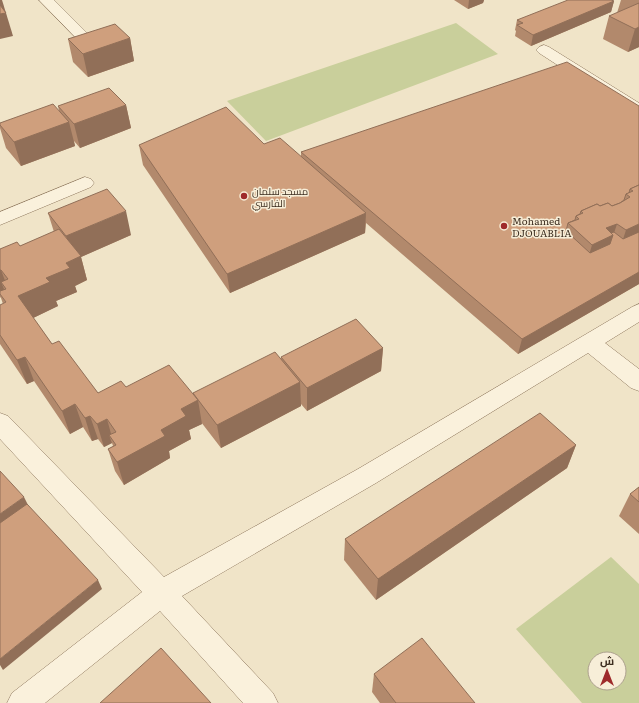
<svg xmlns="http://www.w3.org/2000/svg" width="639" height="703" font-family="Literata,Cairo,serif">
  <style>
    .green { fill: #c9cf9b; fill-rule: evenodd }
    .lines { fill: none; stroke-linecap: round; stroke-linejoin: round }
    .street-casing { stroke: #8d765c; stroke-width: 1 }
    .street { fill: #faf1dc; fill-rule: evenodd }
    .wall { fill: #b2896c }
    .shaded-wall { fill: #916f58 }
    .building { fill: #cf9f7d; stroke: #916f58 }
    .poi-dot { fill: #9e2a2b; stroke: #f7eed8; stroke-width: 1.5 }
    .labels { text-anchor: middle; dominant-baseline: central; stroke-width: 3; stroke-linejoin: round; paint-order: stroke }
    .poi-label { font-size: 10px; fill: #3d2e20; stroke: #f7eed8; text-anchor: start }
  </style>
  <rect width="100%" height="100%" fill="#f0e4c8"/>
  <g class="green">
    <polygon points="456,23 498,54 266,141 227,101"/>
    <path d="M611,557L639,584V703H582L516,629ZM595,659H619V683H595Z"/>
  </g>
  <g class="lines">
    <g class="street-casing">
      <g id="street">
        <polygon points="39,0 54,0 93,39 90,42 80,42"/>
        <polygon points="544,45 549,47 639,103 639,115 633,114 539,53 536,50 539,47"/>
        <polygon points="85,177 91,179 94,183 91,187 0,225 0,212"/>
        <polygon points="639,304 639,322 605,343 639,369 639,391 631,388 588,353 376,483 182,596 273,693 278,703 243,703 160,611 45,703 7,703 12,693 142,592 0,439 0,413 8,416 164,577 358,469 632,307"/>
      </g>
    </g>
    <use href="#street" class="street"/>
  </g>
  <g class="wall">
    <polygon points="454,0 484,0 483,3 468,9"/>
    <polygon points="621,0 639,0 639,47 628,52 603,39 609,16 617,13"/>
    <polygon points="614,1 611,12 531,46 515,36 516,31 515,30 517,20"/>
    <polygon points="130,38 134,61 88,77 73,62 68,39"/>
    <polygon points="126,105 131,128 80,148 74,141 75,146 21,166 6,148 0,128 0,123 59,111 58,106"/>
    <polygon points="639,106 639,284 518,354 366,223 365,233 230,293 143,165 139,145 264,144 301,157 301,152"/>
    <polygon points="48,213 131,235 81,257 87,280 75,286 77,292 56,301 58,306 33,318 52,344 98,393 126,387 193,395 193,393 281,359 281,357 383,348 381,371 307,411 301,404 301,406 221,448 201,422 202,424 189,430 191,439 169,451 170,458 124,485 115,471 108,449 113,446 112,443 104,447 98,439 92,441 83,427 70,434 34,381 27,384 0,344 0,305 3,304 1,298 0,297 0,249 20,246 54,232"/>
    <polygon points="576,445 567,468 376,600 344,560 345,539"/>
    <polygon points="639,487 639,534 619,516 630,494"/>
    <polygon points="374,674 475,703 380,703 372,692"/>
  </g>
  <g class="shaded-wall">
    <polygon points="0,0 2,0 6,13 13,36 0,39"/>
    <polygon points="469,0 484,0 483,3 468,9"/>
    <polygon points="614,1 611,12 531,46 533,35"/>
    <polygon points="639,27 639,47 628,52 635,29"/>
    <polygon points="130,38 134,61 88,77 83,54"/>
    <polygon points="126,105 131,128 80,148 74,124"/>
    <polygon points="69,122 75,146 21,166 14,142"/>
    <polygon points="126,211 131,235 81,257 87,280 75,286 77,292 56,301 58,306 27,321 18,296 46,278 66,263 73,260 66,236"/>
    <polygon points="366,213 365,233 230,293 227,274"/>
    <polygon points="610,215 621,221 617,224 609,248 585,269 592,245 604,236"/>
    <polygon points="639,224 639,244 618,255 626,230"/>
    <polygon points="0,270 1,270 10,294 1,282 7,296 0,294"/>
    <polygon points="639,272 639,284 518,354 522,339"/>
    <polygon points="383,348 381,371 307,411 307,388"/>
    <polygon points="25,357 34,381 27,384 17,360"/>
    <polygon points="300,382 301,406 221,448 217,425"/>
    <polygon points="198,400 202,424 189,430 191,439 169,451 170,458 124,485 117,462 181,409"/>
    <polygon points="75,404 83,427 70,434 62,411"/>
    <polygon points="90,416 98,439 92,441 85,418"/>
    <polygon points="107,419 113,441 109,435 112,443 104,447 97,424"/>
    <polygon points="576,445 567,468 376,600 378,579"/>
    <polygon points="24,497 29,507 0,528 0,514"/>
    <polygon points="98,580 102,589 3,670 0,665 0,659"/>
  </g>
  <g class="building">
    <polygon points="568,0 611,0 614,1 533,35 517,25 523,23 517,20"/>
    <polygon points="639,3 639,27 635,29 609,16"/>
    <polygon points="0,5 6,13 0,14"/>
    <polygon points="115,24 130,38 83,54 68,39"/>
    <polygon points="567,62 639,106 639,185 630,189 629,193 626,194 624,200 620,203 612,206 608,203 600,206 597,204 581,211 580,214 576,216 575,220 568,223 566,231 590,253 610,244 613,235 611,233 614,232 623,239 639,232 639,272 522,339 301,152"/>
    <polygon points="109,88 126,105 74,124 58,106"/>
    <polygon points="53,104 69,122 14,142 0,125 0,123"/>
    <polygon points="226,107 264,144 280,138 366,213 227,274 139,145"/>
    <polygon points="639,185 639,224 626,230 617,224 606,228 613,235 592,245 568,223 579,219 576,216 583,213 581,211 597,204 600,206 608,203 612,206 620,203 630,197 626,194 633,191 630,189"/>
    <polygon points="107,189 126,211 66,236 48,213"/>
    <polygon points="59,229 81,256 66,263 70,268 46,278 50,282 18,296 52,344 59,341 98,393 121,381 126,387 169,365 198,400 181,409 186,416 161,430 165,436 117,462 108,449 116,445 109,435 116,432 107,419 97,424 90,416 85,418 75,404 62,411 25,357 17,360 0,335 0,305 6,302 0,294 0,291 6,289 1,282 8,279 1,270 0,270 0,249 17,242 20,246"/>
    <polygon points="356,319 383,348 307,388 281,357"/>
    <polygon points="275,352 300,382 217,425 193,393"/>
    <polygon points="540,413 576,445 378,579 345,539"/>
    <polygon points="0,471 24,497 0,514"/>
    <polygon points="639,487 639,502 630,494"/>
    <polygon points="27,504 98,580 0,659 0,523"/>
    <polygon points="422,638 475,703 396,703 374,674"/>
    <polygon points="161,648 211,703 100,703"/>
  </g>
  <g class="poi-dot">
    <circle cx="244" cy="196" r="4"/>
    <circle cx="504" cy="226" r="4"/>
  </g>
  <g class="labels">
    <g class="poi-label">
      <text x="252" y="190">مسجد سلمان<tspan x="252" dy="12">الفارسي</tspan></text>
      <text x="512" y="220">Mohamed<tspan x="512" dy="12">DJOUABLIA</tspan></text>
    </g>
  </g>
  <g transform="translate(607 671)"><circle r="19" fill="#f7eed8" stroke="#ada18e"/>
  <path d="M0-3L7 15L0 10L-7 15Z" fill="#9e2a2b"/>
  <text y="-6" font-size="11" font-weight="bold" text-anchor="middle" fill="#3d2e20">ش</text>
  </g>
</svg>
